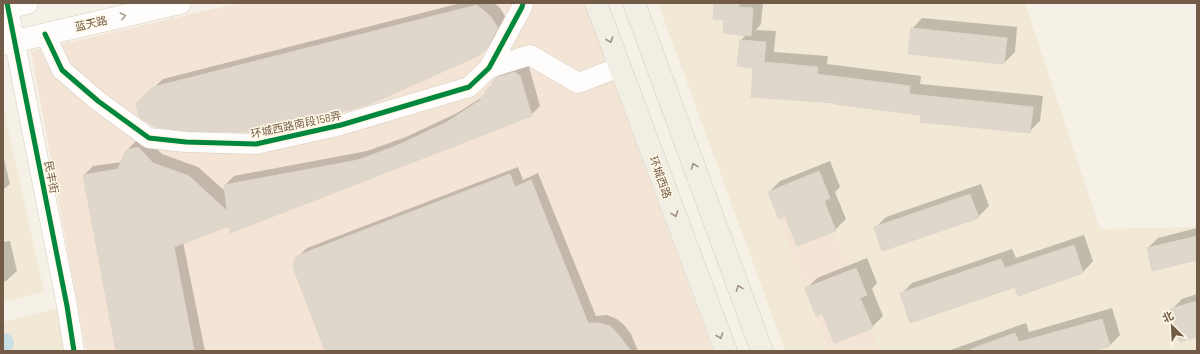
<svg xmlns="http://www.w3.org/2000/svg" width="1200" height="354" font-family="Barlow,'Noto Sans SC',sans-serif">
  <style>
    .residential { fill: #f1e9d6 }
    .commercial { fill: #f4e4d6 }
    .shadow { fill: #0003 }
    .lines { fill: none; stroke-linecap: round; stroke-linejoin: round }
    .canal { stroke: #c8e0e5; stroke-width: 20 }
    .building { fill: #dfd7cc; stroke: #ded5c9 }
    .street-casing { stroke: #d4ccc1; stroke-width: 21 }
    .secondary-casing { stroke: #d6cec3; stroke-width: 23 }
    .primary-casing { stroke: #d5cdc4; stroke-width: 23 }
    .street { stroke: #fefdfb; stroke-width: 20 }
    .secondary { stroke: #fefdfb; stroke-width: 22 }
    .primary { stroke: #f1eee3; stroke-width: 22 }
    .cycleway-casing { stroke: #fff8e6; stroke-width: 8 }
    .cycleway { stroke: #00873e; stroke-width: 5 }
    .oneway { stroke: #aa9c90 }
    .oneway2 { stroke: #9e8f7e }
    .labels { text-anchor: middle; dominant-baseline: central; stroke-width: 3; stroke-linejoin: round; paint-order: stroke }
    .street-label { font-size: 11px; fill: #725c48; stroke: #fff8e6 }
  </style>
  <rect width="100%" height="100%" fill="#f6f1e6"/>
  <g class="residential">
    <polygon points="658,3 1025,3 1100,229 1197,227 1197,351 785,351"/>
    <polygon points="3,105 44,292 3,302"/>
    <polygon points="67,306 74,351 3,351 3,322"/>
  </g>
  <g class="commercial">
    <polygon points="239,3 584,3 713,351 86,351 31,51"/>
    <polygon points="813,175 880,351 829,351 769,192"/>
  </g>
  <g class="shadow">
    <polygon points="461,3 494,3 500,8 506,18 496,38 479,55 137,104 163,79"/>
    <polygon points="715,3 763,3 761,24 756,30 776,31 774,52 828,56 827,64 921,76 920,84 1043,96 1040,121 1029,132 922,114 836,102 754,67 741,40 747,34 725,19"/>
    <polygon points="922,18 1017,27 1015,52 1004,63 912,29"/>
    <polygon points="525,63 529,67 540,106 531,115 183,242 205,351 117,351 84,175 93,166 122,162 126,151 136,141 147,139 162,154 198,167 226,192 225,185 234,176 367,151 406,137 457,113 484,96 496,79 506,69"/>
    <polygon points="3,155 10,184 3,190"/>
    <polygon points="830,161 840,187 835,192 846,219 835,230 769,192 780,181"/>
    <polygon points="518,167 523,180 538,173 596,316 607,315 617,319 624,325 631,334 638,351 325,351 296,258 307,248"/>
    <polygon points="981,184 989,206 978,217 876,227 886,217"/>
    <polygon points="1197,228 1197,259 1148,248 1158,238"/>
    <polygon points="1084,235 1093,261 1083,272 1015,285 901,294 912,283 1012,249 1016,258"/>
    <polygon points="10,241 17,271 6,281 3,282 3,242"/>
    <polygon points="867,258 877,283 872,289 883,316 872,327 823,312 806,289 817,278"/>
    <polygon points="1197,294 1197,336 1171,310 1182,299"/>
    <polygon points="1112,308 1120,335 1109,346 1090,351 948,351 1026,323 1029,332"/>
  </g>
  <g class="lines">
    <polyline class="canal" points="3,343 4,343"/>
  </g>
  <g class="building">
    <polygon points="714,3 739,3 739,7 753,8 751,36 723,33 724,20 713,19"/>
    <polygon points="477,5 491,17 498,28 487,48 480,55 370,104 319,118 277,128 240,132 187,131 156,127 139,117 136,104 153,87"/>
    <polygon points="911,28 1007,38 1004,64 908,54"/>
    <polygon points="740,40 766,42 764,62 818,67 817,74 910,86 909,94 1033,107 1030,133 920,122 921,115 834,104 835,103 751,97 753,68 737,66"/>
    <polygon points="515,72 520,76 532,116 230,233 229,226 174,247 194,351 116,351 83,175 118,169 126,150 138,147 153,163 189,176 227,211 224,185 358,160 396,146 447,122 479,101 496,78"/>
    <polygon points="819,171 830,198 824,201 836,231 797,246 785,216 779,219 768,192"/>
    <polygon points="510,174 515,187 531,180 588,323 599,323 610,326 616,332 631,351 325,351 293,267 295,258 299,255"/>
    <polygon points="970,194 979,218 882,251 874,227"/>
    <polygon points="1197,236 1197,260 1152,271 1147,248"/>
    <polygon points="1074,245 1083,273 1018,296 1015,287 910,323 900,293 1001,259 1005,268"/>
    <polygon points="856,268 867,295 860,298 873,328 834,343 822,313 816,316 805,288"/>
    <polygon points="1197,301 1197,337 1180,342 1170,309"/>
    <polygon points="1102,319 1110,346 1094,351 971,351 971,349 1015,333 1019,342"/>
  </g>
  <g class="lines">
    <g class="street-casing">
      <g id="street">
        <polyline points="7,3 67,306 74,351"/>
        <polyline points="45,34 62,70 98,101 149,138 186,142 256,144 341,125 469,87 489,68 522,7 523,3"/>
        <polyline points="489,68 530,55 578,83 620,67"/>
      </g>
    </g>
    <g class="secondary-casing">
      <g id="secondary">
        <polyline points="3,9 27,3"/>
        <polyline points="3,44 180,3"/>
      </g>
    </g>
    <g class="primary-casing">
      <g id="primary">
        <polyline points="596,3 726,351"/>
        <polyline points="634,3 762,351"/>
      </g>
    </g>
    <use href="#street" class="street"/>
    <use href="#secondary" class="secondary"/>
    <use href="#primary" class="primary"/>
    <g class="cycleway-casing">
      <g id="cycleway">
        <polyline points="7,3 67,306 74,351"/>
        <polyline points="45,34 62,70 98,101 149,138 186,142 256,144 341,125 469,87 489,68 522,7 523,3"/>
      </g>
    </g>
    <use href="#cycleway" class="cycleway"/>
  </g>
  <defs><path id="oneway-chevron" d="M-2-3.5L2.5 0L-2 3.5" fill="none" stroke-width="1.6" stroke-linecap="round" stroke-linejoin="round"/></defs>
  <use class="oneway" href="#oneway-chevron" transform="translate(123 16) rotate(-13)"/>
  <g class="oneway2">
    <use href="#oneway-chevron" transform="translate(610 40) rotate(70)"/>
    <use href="#oneway-chevron" transform="translate(694 166) rotate(-110)"/>
    <use href="#oneway-chevron" transform="translate(675 214) rotate(70)"/>
    <use href="#oneway-chevron" transform="translate(739 288) rotate(-110)"/>
    <use href="#oneway-chevron" transform="translate(720 336) rotate(70)"/>
  </g>
  <g class="labels">
    <g class="street-label">
      <text transform="translate(91 23) rotate(-13)">蓝天路</text>
      <text transform="translate(296 124) rotate(-12)">环城西路南段158弄</text>
      <text transform="translate(52 177) rotate(79)">民丰街</text>
      <text transform="translate(661 177) rotate(70)">环城西路</text>
    </g>
  </g>
  <rect width="1200" height="354" fill="none" stroke="#725c48" stroke-width="8"/>
  <g transform="translate(1172 326) rotate(336)" stroke="#fff8e6" stroke-width="3" paint-order="stroke">
  <path d="M0-3L7 15L0 10L-7 15Z" fill="#725c48"/>
  <text y="-6" font-size="11" font-weight="bold" text-anchor="middle" fill="#725c48">北</text>
  </g>
</svg>
